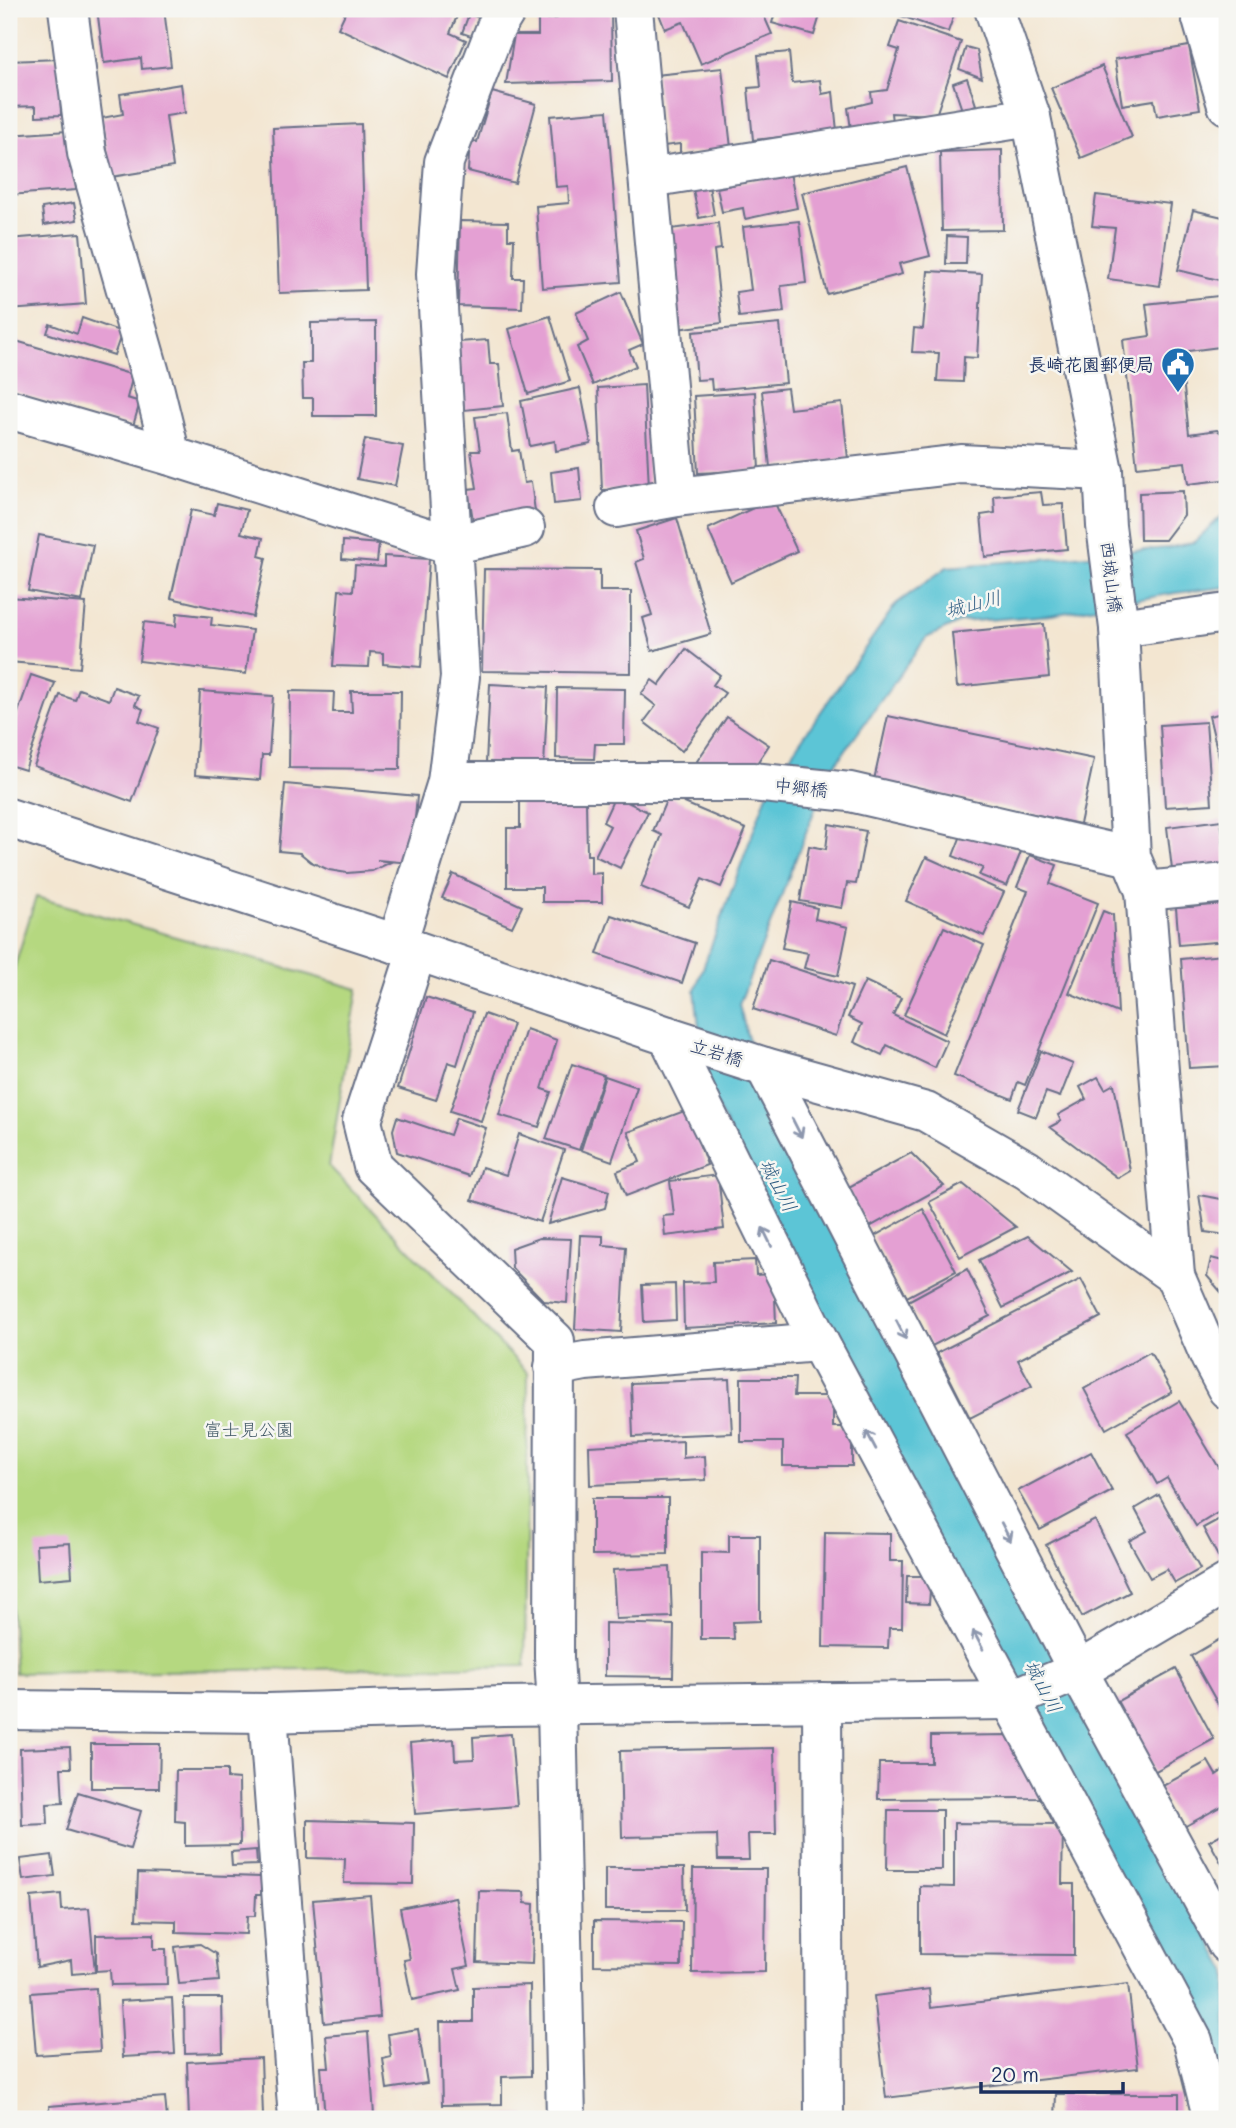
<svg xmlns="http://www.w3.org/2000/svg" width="1236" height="2128" font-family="Mali,'Klee One',sans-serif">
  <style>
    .green { fill: #b5d880; stroke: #68846f; stroke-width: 2 }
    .water { fill: #5bc5d6; stroke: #3b7a9a; stroke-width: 2 }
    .building { fill: #e4a0d3 }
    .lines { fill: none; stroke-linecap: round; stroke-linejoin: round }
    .minor-casing { stroke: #676f86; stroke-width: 42 }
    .minor { stroke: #fff; stroke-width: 38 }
    .oneway { stroke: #8d97ae }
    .labels { text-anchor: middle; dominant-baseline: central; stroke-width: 5; stroke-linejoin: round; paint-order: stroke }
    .poi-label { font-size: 18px; font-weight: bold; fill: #1b2f5e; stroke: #f6f6f2; text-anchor: end }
    .street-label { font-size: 18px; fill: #1b2f5e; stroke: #f6f6f2 }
    .park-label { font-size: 18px; fill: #425966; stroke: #f6f6f2 }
    .water-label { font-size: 19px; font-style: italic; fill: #2e5c82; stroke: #f6f6f2 }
  </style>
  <rect width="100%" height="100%" fill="#f6f6f2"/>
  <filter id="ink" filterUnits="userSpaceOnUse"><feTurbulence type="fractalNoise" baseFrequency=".0143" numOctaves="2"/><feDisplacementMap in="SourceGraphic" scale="14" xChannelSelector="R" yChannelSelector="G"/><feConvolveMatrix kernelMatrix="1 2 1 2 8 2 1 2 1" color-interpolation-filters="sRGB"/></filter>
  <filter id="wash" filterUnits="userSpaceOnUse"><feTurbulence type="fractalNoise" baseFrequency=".00686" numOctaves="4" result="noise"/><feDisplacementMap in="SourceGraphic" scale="28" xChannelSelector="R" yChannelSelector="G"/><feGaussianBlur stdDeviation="1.57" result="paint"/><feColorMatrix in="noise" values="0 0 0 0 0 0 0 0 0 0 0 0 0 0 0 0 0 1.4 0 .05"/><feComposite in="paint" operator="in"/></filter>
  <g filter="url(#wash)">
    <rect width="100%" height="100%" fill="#f3e6d1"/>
    <polygon class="green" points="36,897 358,989 329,1166 528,1373 525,1666 15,1673 9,1575 9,985"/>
    <polygon class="water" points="1227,511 1227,587 1175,593 1051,615 960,622 926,638 829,773 739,1005 762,1090 1037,1624 1227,1971 1227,2119 993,1647 705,1083 695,990 767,794 783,766 896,604 947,567 1168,548 1194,542"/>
    <g id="blocks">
      <g class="building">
        <polygon points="97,9 164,9 171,66 142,69 141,58 104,63"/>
        <polygon points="347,9 460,9 450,33 466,40 449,79 338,28"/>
        <polygon points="557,9 611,9 612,81 506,84 514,35 538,35 538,19 557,18"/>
        <polygon points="657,9 761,9 772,34 701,64 683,22 665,29"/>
        <polygon points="776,9 822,9 814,35 772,23"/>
        <polygon points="897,9 956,9 948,32 895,14"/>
        <polygon points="469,14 480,18 474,37 462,33"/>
        <polygon points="899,21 961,42 936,115 891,113 892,122 851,129 848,108 872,102 871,92 887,90 899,50 890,47"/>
        <polygon points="1189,46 1200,109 1157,116 1154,100 1122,105 1115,59"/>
        <polygon points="966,47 977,50 982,78 959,69"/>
        <polygon points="789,52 792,83 820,80 822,94 833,92 837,131 753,140 748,88 761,87 758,55"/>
        <polygon points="59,59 61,115 36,116 36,106 9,107 9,61"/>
        <polygon points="1102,66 1132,137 1081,158 1051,88"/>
        <polygon points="722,68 731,148 680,154 680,144 664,146 656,75"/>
        <polygon points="967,78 976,105 962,110 953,83"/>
        <polygon points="181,84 185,113 166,116 173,167 111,177 102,118 123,114 120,94"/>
        <polygon points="492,92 536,104 515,183 468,171 470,140 477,142"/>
        <polygon points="607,111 621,282 542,288 536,206 569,203 568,186 556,187 550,116"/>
        <polygon points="361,124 366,290 279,293 273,128"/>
        <polygon points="67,131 70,168 74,167 76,190 9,195 9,135"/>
        <polygon points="1002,150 1003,230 942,231 940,152"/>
        <polygon points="907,167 930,256 899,264 902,274 827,294 802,193"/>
        <polygon points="790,173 797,208 745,219 743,208 722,212 717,188"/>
        <polygon points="709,186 714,215 699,218 693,190"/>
        <polygon points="1096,195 1171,204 1160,286 1108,279 1115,228 1092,226"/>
        <polygon points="74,203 77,220 44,225 42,208"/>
        <polygon points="1193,210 1227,218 1225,247 1227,247 1227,282 1178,270"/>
        <polygon points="460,221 508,222 508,239 514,239 513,278 523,278 522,308 458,306"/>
        <polygon points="799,221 806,283 781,286 784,312 739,317 736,292 751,290 743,227"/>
        <polygon points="718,223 721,249 714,250 722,323 677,329 670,229"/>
        <polygon points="80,233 86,304 9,310 9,239"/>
        <polygon points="947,236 967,237 966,264 946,264"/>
        <polygon points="928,271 982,274 977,358 964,357 963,382 937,381 939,353 912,352 914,328 923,329"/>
        <polygon points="621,292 643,344 629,350 636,366 593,385 577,347 588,341 576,313"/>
        <polygon points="1227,295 1227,346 1180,352 1189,434 1217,430 1227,437 1227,475 1222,480 1188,484 1185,462 1137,467 1123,340 1150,336 1146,304"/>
        <polygon points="550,316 570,381 528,394 509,329"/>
        <polygon points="82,318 122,332 114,355 47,333 50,324 77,334"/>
        <polygon points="376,322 376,416 313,416 313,398 303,398 302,363 311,363 311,323"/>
        <polygon points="780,324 786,383 712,390 711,379 697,380 693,332"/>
        <polygon points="9,339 133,375 127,398 140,402 133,426 9,390"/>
        <polygon points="488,340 490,364 499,364 503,406 464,410 458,342"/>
        <polygon points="644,385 649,488 602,490 598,388"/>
        <polygon points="580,388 591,444 556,451 555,441 530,446 521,401"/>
        <polygon points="787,388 790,409 842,403 848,459 770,467 762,391"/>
        <polygon points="755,392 759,470 698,473 694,396"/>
        <polygon points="507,413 512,451 519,450 524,483 531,482 535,511 473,520 468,489 477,488 471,451 480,451 475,417"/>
        <polygon points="365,439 403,446 395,486 357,479"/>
        <polygon points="579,468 582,501 554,504 551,472"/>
        <polygon points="1183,491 1184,515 1165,540 1140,540 1139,493"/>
        <polygon points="1041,492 1043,505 1063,504 1067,549 985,557 981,515 995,513 994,496"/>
        <polygon points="773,499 797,551 731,582 708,529"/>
        <polygon points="217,503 247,510 241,533 263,538 259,556 266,558 253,617 171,598 191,510 214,515"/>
        <polygon points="677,518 711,634 652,651 643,618 652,615 636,562 644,559 636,531"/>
        <polygon points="39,535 93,545 82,601 28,591"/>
        <polygon points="343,541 379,544 377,562 342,559"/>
        <polygon points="384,556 429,559 421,667 383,664 383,653 370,652 369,667 333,666 339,590 353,591 355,565 384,567"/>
        <polygon points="484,569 600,570 600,591 631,591 631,673 482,671"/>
        <polygon points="9,597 86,603 80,668 9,662"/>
        <polygon points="177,613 212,617 211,625 252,630 246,674 139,661 144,622 176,626"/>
        <polygon points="1044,624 1049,677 957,687 952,633"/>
        <polygon points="686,649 720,675 713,685 725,693 682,751 644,722 656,706 641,694 652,680 659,685"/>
        <polygon points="31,675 55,683 25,770 9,765 9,726 13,727"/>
        <polygon points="490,684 548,687 544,766 486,763"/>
        <polygon points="114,687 139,696 135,705 143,709 139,721 159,728 132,802 34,766 60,695 75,700 79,689 109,700"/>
        <polygon points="557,688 625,689 624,744 595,744 594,759 556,758"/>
        <polygon points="200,691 273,696 269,755 262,755 260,780 195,775"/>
        <polygon points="290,691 334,692 333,712 352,712 351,691 401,691 400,769 289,768"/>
        <polygon points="1227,712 1227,769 1222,770 1209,716"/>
        <polygon points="888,716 1094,759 1080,824 874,780"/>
        <polygon points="727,717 769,745 755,766 695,764"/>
        <polygon points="1206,722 1212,804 1165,807 1160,725"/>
        <polygon points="285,784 417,796 411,863 377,860 391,862 372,871 347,873 329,870 311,862 300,853 279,851"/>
        <polygon points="615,796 648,812 620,868 595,856 610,826 603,822"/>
        <polygon points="668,796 746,829 721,887 702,879 689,907 641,887 662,835 653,831"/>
        <polygon points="520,800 586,800 587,855 591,855 591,874 602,873 602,902 542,902 542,887 507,887 507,828 520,828"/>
        <polygon points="1221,820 1227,872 1173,878 1167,827"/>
        <polygon points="829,824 866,831 856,884 847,883 842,908 800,901 809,846 826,849"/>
        <polygon points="964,828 1021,852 1007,886 979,875 983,868 953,856"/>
        <polygon points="1030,855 1057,865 1050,884 1098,903 1025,1085 1018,1082 1012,1099 954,1076 1028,891 1017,887"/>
        <polygon points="926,857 1004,892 984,936 906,901"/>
        <polygon points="453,874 522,906 512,927 442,898"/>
        <polygon points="792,902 817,908 815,919 848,927 838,976 804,968 808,953 782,948"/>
        <polygon points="1227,904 1227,941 1179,945 1176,908"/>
        <polygon points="1103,911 1113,915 1118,1013 1069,993"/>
        <polygon points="611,915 695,943 682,983 597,954"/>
        <polygon points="944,927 984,945 944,1034 904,1015"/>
        <polygon points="1223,955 1227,1012 1227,1066 1189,1068 1181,959"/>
        <polygon points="769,960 852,987 836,1036 753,1009"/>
        <polygon points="865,981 901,998 893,1015 947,1041 935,1068 887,1045 882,1055 854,1042 862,1024 848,1017"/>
        <polygon points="426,997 473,1012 457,1065 448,1062 436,1100 398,1088"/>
        <polygon points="484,1014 513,1024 481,1121 450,1111"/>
        <polygon points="526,1029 557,1040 542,1089 551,1092 539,1127 499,1115"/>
        <polygon points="1041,1051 1073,1064 1060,1097 1046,1092 1036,1117 1018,1110"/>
        <polygon points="572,1064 604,1075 579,1150 546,1139"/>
        <polygon points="605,1076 637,1087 612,1161 581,1150"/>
        <polygon points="1098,1077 1105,1089 1114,1084 1130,1171 1118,1178 1050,1127 1061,1121 1058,1115 1086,1099 1080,1087"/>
        <polygon points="687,1110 707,1165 626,1196 617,1171 640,1162 628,1132"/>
        <polygon points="397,1117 450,1135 456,1118 486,1128 469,1176 397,1152 393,1130"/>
        <polygon points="519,1134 564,1150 540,1222 472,1200 482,1167 506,1175"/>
        <polygon points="911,1153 944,1186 868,1228 847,1188"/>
        <polygon points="718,1175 724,1229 665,1236 663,1216 674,1215 670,1181"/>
        <polygon points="562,1177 609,1191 605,1208 548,1224"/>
        <polygon points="963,1184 1016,1227 960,1257 929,1202"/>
        <polygon points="1199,1195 1227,1200 1227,1235 1205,1232"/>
        <polygon points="923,1209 956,1271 907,1297 873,1237"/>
        <polygon points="580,1235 603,1236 603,1245 626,1247 621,1332 575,1329"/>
        <polygon points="1028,1236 1072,1272 1003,1308 979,1260"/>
        <polygon points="539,1238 571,1239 567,1303 544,1301 512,1268 511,1248"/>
        <polygon points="1211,1258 1227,1262 1227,1299 1207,1276"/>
        <polygon points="755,1260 756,1275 774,1274 776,1323 684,1328 683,1283 714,1282 713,1262"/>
        <polygon points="967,1269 990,1316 932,1346 908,1301"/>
        <polygon points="1081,1279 1101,1317 1018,1360 1032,1386 970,1418 937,1353"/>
        <polygon points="675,1284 676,1320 644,1322 642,1285"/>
        <polygon points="1150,1352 1172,1392 1106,1429 1084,1389"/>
        <polygon points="741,1378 795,1378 794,1396 833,1396 833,1427 852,1427 852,1466 783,1466 783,1442 741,1442"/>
        <polygon points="729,1379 732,1433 633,1437 631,1383"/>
        <polygon points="1179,1401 1227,1481 1227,1507 1196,1526 1167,1478 1157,1484 1127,1432"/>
        <polygon points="683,1441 683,1458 705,1456 706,1480 590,1485 589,1446"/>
        <polygon points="1091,1452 1112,1491 1040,1530 1018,1491"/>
        <polygon points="1159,1495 1200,1569 1175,1583 1167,1569 1150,1578 1129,1541 1147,1531 1135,1509"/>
        <polygon points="592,1498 668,1498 668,1554 592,1555"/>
        <polygon points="1227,1515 1227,1556 1220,1560 1203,1528"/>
        <polygon points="1095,1520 1130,1592 1082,1617 1046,1545"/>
        <polygon points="825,1532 890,1533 890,1561 903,1561 902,1628 889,1628 888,1648 823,1647"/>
        <polygon points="729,1535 760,1535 760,1621 733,1622 734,1639 701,1639 701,1552 729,1553"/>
        <polygon points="70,1543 72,1577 38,1580 36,1545"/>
        <polygon points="670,1567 672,1617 616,1619 613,1570"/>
        <polygon points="907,1576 931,1576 929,1604 906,1603"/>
        <polygon points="605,1623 674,1625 673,1677 605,1676"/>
        <polygon points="1227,1635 1227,1720 1191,1656"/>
        <polygon points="1176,1669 1214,1739 1154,1772 1116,1702"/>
        <polygon points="511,1734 517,1806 415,1814 410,1743 454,1739 455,1760 474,1759 473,1737"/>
        <polygon points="1009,1735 1044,1798 878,1799 879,1763 931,1763 931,1736"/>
        <polygon points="91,1744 160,1744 159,1788 91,1788"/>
        <polygon points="70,1747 71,1768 61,1768 63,1803 47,1804 48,1824 22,1825 20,1749"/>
        <polygon points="774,1748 776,1834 748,1834 749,1860 718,1860 717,1835 622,1837 620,1751"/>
        <polygon points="1208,1761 1216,1775 1227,1768 1227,1803 1182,1828 1159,1788"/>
        <polygon points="176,1770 227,1770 227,1778 239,1779 240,1845 185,1846 185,1822 175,1821"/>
        <polygon points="78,1792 141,1811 130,1849 66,1830"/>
        <polygon points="888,1810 942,1810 942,1870 887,1870"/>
        <polygon points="307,1820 414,1823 413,1884 344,1883 345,1859 307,1858"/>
        <polygon points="954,1823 1063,1824 1062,1884 1074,1884 1074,1955 920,1954 920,1886 954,1887"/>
        <polygon points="1227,1831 1227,1873 1209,1841"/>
        <polygon points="256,1850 257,1865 232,1866 231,1852"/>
        <polygon points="52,1855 55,1876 23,1880 20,1859"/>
        <polygon points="605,1868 684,1868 685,1910 605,1910"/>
        <polygon points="693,1869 766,1869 765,1972 692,1973"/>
        <polygon points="138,1873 261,1877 261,1895 256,1895 255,1916 247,1916 246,1934 176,1932 176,1921 136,1920"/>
        <polygon points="479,1891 524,1892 525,1903 534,1904 532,1964 477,1962"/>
        <polygon points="61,1894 62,1910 89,1908 95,1972 72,1974 71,1960 37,1967 31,1897"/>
        <polygon points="370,1895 380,2017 324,2023 313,1900"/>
        <polygon points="455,1897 469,1966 455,1969 460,1990 412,2000 404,1960 410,1959 400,1908"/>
        <polygon points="594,1921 682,1922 681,1966 594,1965"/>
        <polygon points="154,1934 154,1949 166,1949 167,1984 111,1985 110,1970 96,1971 96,1935"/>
        <polygon points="200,1944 216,1954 219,1981 179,1984 175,1947"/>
        <polygon points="1128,1984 1138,2068 886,2098 874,1996 929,1989 931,2008"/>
        <polygon points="530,1985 531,2076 502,2077 502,2104 442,2105 440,2022 473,2022 473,1987"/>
        <polygon points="96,1988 100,2051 36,2055 31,1993"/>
        <polygon points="172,1998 175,2054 123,2057 120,2001"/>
        <polygon points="184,1998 222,1998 223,2052 185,2053"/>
        <polygon points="418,2029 427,2083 387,2089 383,2059 391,2057 388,2034"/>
        <polygon points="368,2032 374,2115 325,2119 321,2067 329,2067 326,2036"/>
        <polygon points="261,2058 263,2116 244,2117 244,2119 189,2119 187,2062"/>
        <polygon points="1056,2094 1179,2094 1179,2119 1055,2119"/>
        <polygon points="165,2097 167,2119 50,2119 49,2106"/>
        <polygon points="526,2115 526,2119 434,2119 434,2117"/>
      </g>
    </g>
  </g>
  <g filter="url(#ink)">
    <use href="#blocks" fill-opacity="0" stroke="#676f86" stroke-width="2"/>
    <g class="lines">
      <g class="minor-casing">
        <g id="minor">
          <polyline points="68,9 87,153 155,391 171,456"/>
          <polyline points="633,9 677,497"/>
          <polyline points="994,9 1031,117 1103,471 1106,526 1119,628 1131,857 1145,891 1175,1276"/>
          <polyline points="1199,9 1227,105"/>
          <polyline points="649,178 1031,117"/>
          <polyline points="9,409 171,456 451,545 525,528"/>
          <polyline points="616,508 677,497 961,464 1103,471"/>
          <polyline points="1119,628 1227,613"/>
          <polyline points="447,782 752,782 850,792 1131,857"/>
          <polyline points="9,818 397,944 668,1036 765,1067 926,1112 1027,1170 1175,1276 1210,1357 1227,1389"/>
          <polyline points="1145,891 1227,883"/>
          <polyline points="397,944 447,782 460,677 436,274 444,162 496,27 507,9"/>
          <polyline points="417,951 362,1121 373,1166 555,1341 554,1657 557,1706 566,2119"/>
          <polyline points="668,1036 819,1342 1193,2041 1210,2108 1210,2119"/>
          <polyline points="765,1067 1078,1671 1227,1944"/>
          <polyline points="554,1367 585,1361 819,1342"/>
          <polyline points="822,1702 824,2119"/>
          <polyline points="9,1710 268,1713 503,1706 1010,1700 1078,1671 1227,1583"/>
          <polyline points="268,1713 298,2119"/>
        </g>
      </g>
      <use href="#minor" class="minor"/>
    </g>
    <defs><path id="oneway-shaft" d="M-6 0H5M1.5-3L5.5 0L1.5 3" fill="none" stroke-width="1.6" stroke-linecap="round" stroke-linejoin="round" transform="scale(1.75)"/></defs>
    <g class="oneway">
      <use href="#oneway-shaft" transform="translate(797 1128) rotate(63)"/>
      <use href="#oneway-shaft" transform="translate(767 1237) rotate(-116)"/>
      <use href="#oneway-shaft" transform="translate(901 1330) rotate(63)"/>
      <use href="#oneway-shaft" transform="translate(871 1440) rotate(-118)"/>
      <use href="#oneway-shaft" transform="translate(1006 1532) rotate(63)"/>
      <use href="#oneway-shaft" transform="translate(978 1640) rotate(-118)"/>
    </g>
  </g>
  <defs>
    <g id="civic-pin" transform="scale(1.75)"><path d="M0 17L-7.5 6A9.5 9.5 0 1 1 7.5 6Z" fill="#1f6fb2" stroke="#f6f6f2"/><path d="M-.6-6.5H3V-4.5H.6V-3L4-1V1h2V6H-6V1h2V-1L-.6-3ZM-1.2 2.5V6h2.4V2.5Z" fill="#fff"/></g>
  </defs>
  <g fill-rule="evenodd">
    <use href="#civic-pin" x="1178" y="364"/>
  </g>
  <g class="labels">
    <g class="poi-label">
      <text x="1154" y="364">長崎花園郵便局</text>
    </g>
    <g class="street-label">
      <text transform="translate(1112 577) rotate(83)">西城山橋</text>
      <text transform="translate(801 787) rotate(6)">中郷橋</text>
      <text transform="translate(717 1052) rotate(17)">立岩橋</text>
    </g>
    <g class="park-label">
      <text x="249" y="1429">富士見公園</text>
    </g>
    <g class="water-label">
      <text transform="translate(973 603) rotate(-14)">城山川</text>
      <text transform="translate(779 1185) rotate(62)">城山川</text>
      <text transform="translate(1044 1686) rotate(62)">城山川</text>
    </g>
  </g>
  <rect width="1236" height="2128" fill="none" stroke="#f6f6f2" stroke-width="35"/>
  <path d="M981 2082v10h142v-10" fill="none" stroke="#1b2f5e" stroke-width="3.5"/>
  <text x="991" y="2082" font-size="21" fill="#1b2f5e" stroke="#f6f6f2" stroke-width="5" paint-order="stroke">20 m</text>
</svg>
